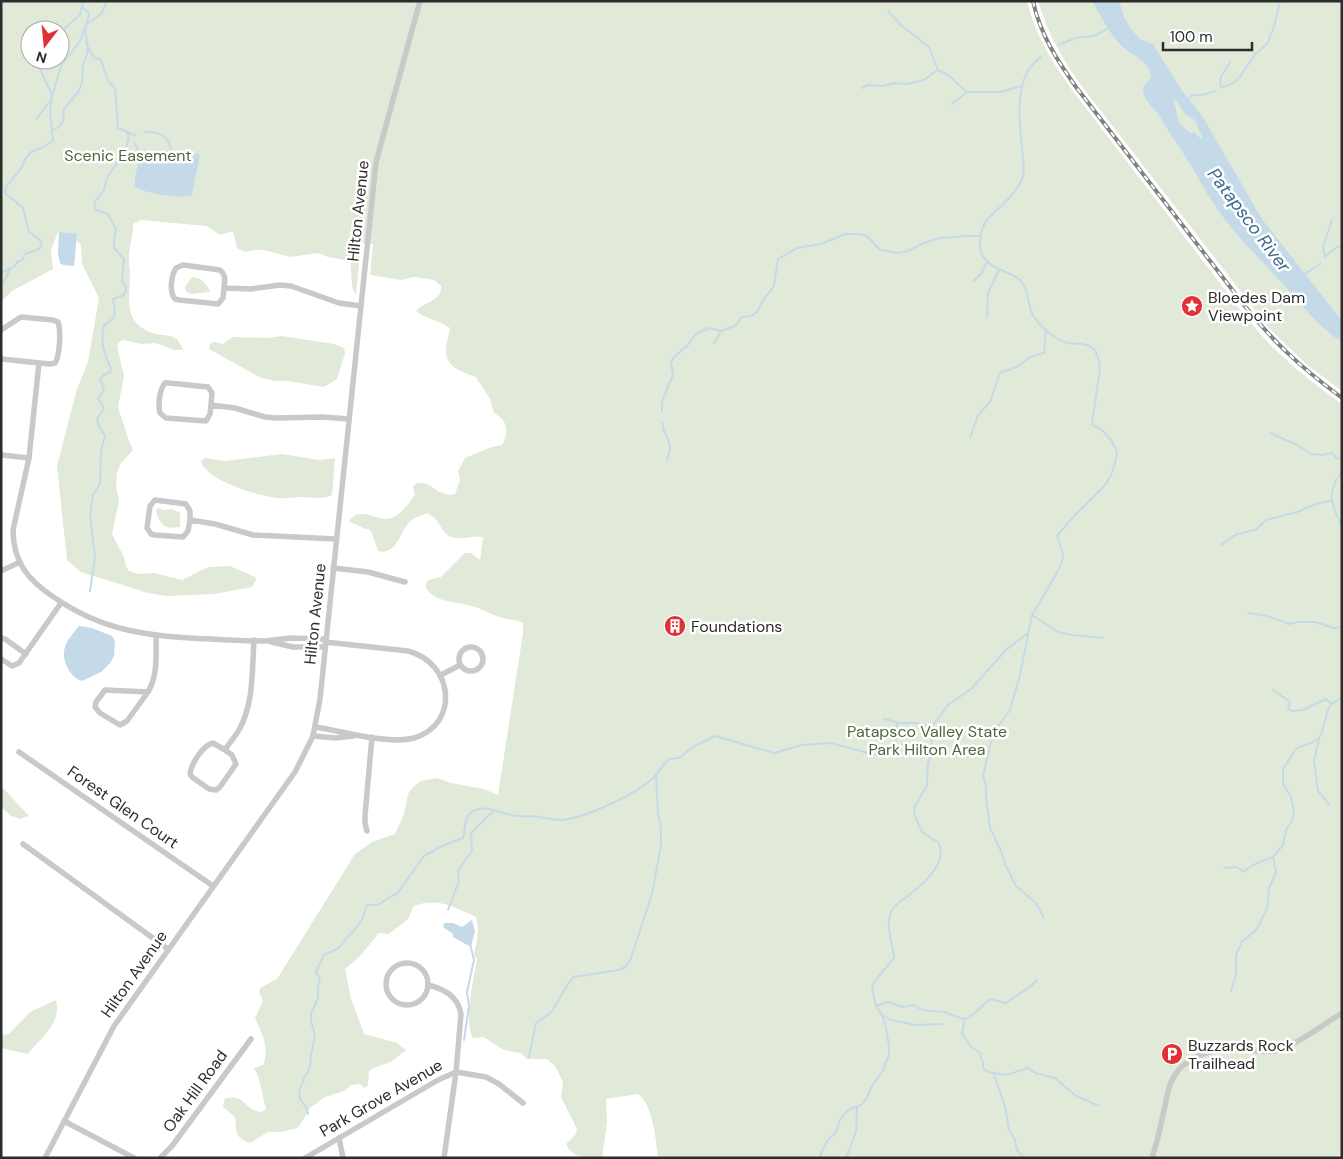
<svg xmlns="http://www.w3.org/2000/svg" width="1343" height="1159" font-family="'DM Sans',sans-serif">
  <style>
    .green { fill: #e1e9d9; fill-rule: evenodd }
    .water { fill: #c5dae9; fill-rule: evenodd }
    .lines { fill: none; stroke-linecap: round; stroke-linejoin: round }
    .stream { stroke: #c5dae9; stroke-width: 2 }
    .minor { stroke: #c9c9c9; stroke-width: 5.5 }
    .rail-casing { stroke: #818181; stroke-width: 4 }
    .rail { stroke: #fff; stroke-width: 2; stroke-dasharray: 5.5; stroke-linecap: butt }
    .labels { text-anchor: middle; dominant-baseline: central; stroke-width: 5; stroke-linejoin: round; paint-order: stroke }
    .park-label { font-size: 16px; fill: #4e663b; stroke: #fff }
    .street-label { font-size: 16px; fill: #2c2c2c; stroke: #fff }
    .poi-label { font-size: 16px; fill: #2c2c2c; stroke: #fff; text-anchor: start }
    .water-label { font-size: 18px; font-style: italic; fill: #3d6a8b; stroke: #fff }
  </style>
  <rect width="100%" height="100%" fill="#fff"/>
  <g class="green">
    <path d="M1,1H1027C1035,35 1053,63 1072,90L1239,308C1252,324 1265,341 1281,355C1300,373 1321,389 1342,404V1158H658C656,1140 653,1105 638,1094L606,1099L607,1122L602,1158C588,1158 573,1159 566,1144L576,1134L577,1129L561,1097L563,1082L555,1066L547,1059H527L520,1053L504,1050L487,1039L483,1037L473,1038C463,1019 474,980 477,959L474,954C477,940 480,931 476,917C454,907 438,897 414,906L408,919L389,934L379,933L360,956L345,969L351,999L364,1034L397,1043L406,1050L391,1062L373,1068L369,1071L368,1086L364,1088L360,1084L351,1085L344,1091L325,1097L310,1108L300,1125L297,1128L282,1132H268L250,1143C234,1138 237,1131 235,1117L223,1107L225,1098C247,1094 244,1111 262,1112L266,1109C262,1096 261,1079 254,1068L263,1065C270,1047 262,1034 255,1018L263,1001L259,992L260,988L277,979L355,854L372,842L395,834L404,814L408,794L413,787L421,781L437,778L451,783L484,789L498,795L523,633V623C515,619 508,620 500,617C491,615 483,609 475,607C461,602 441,603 430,593C425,589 425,584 428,580L441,577L465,553H471L480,560L483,537C474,535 467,539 458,538C445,538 443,529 437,521C435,517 430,515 427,513C422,515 413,518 409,522C400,533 396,556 378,551L372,533L369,529H365L349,521C360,506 376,520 387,519C399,518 408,504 415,495L413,486L417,483C421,483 425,483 429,485C437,490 444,497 455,494L460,480L458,471L465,458L492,447L502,445C509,432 508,420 494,413L490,399L476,377C465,373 447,368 446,353C445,346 449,336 450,328C439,320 426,319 416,311C423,302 443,301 441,286L434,280L429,279L414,277L401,280L370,275L373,244L361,243L356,294C349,286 353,271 350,261L328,257L318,253L290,257L264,250H254L245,252L237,248L233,231L220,235L207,226L141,220L133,224C133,235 130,244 129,255C128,261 130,267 130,274C130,286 127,305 132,316C135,324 145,331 153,333C168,338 176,331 183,350H174L156,343L142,344L124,340L119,342L117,346L124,376L118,407L129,441L133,450L121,463L117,472L116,487L119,501L112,534L124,557L126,567L129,571L139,574L154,573L182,580L208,567L230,566L257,578L252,587L214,594L167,596L148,593L81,572L67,560L57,466L77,389L88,362L99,298L82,264L81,246L76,239L58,232L51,250L53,269L12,291L1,302ZM30,30H60V60H30Z"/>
    <path d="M1038,1H1342V391L1307,365L1269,328L1080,84C1061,57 1048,33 1038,1Z"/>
    <path d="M192,277C201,277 207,284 210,292L191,294L186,292L185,287Z"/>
    <polygon points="282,336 334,344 344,348 345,353 337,379 324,387 288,381 274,381 259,377 209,349 210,344 214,342 223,344 233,337 267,338"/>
    <path d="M282,454L319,460L335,458L332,495C323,500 311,497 301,497C294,497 286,499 278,498C259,496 206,481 201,461L205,458L225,461Z"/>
    <path d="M159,508L163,510L172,509L180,513V527C166,530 159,525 156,510Z"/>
    <polygon points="1,786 2,787 29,816 20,819 11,816 1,807"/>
    <path d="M56,1000C62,1024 41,1037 28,1054L1,1048V1035L9,1034L30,1012Z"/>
  </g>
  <g class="water">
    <path d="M1092,1H1119L1124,17L1131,29L1141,40L1153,44L1182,91L1201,114L1262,219L1342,321V342C1318,327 1301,303 1282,283C1263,262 1243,243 1226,221C1213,204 1203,187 1193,169C1183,151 1170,135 1160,117C1156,109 1145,102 1143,92C1142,84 1148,83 1151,77C1149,60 1134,57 1123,47C1110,36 1101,16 1092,1ZM1175,99L1185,114L1195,120L1202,137L1201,139L1193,131L1192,133L1189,132L1179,123L1174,101Z"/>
    <path d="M155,150L199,154L200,155L192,195C179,199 147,194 135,187V177L139,160Z"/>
    <polygon points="59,232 77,234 74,266 63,265 60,263 58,254"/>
    <path d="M79,626L92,628L112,636L115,641L114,656L111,662L101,672L82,681C69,677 61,659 65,647C67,640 74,632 79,626Z"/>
    <polygon points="472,920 475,931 471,947 453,937 453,934 443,927 444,923 453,923 462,927"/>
  </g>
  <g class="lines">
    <g class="stream">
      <polyline points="888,11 902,26 929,47 938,70 948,75 967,92 1000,92 1022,86"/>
      <polyline points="87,24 101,14 107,1"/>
      <polyline points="60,33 80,14 83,3 86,1"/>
      <polyline points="1076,38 1094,36 1109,28"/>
      <polyline points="1059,45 1073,39"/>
      <polyline points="89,48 94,58 101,60 108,81 115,88 118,128 135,135"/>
      <path d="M1041,57C1036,61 1031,65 1028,71C1015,93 1020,125 1022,149C1023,158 1025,168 1023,176C1019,189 1005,203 995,212C992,215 987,219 985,223C980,232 978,248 983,256C992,271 1010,270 1021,281C1029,290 1027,302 1032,313C1037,323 1049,334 1059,340C1076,350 1096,332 1100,368L1092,424L1094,426L1102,430L1112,441L1117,452L1115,463L1111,475L1106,484L1074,516L1057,536L1063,554V558L1057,573L1032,615L1020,675L1010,710L993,733L983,776L986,786V797L990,828L1001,851L1005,864L1016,886L1036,903L1044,918"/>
      <polyline points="1230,62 1220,79 1221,88 1233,83 1240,77 1255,54 1267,44 1274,27 1280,1"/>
      <polyline points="862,88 868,85 883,86 894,83 907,84 924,80 937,70"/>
      <polyline points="1188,100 1192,95 1202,95 1215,91"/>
      <polyline points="952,104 967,92"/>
      <polyline points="36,119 51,100 61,66 80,41 88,20 89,13 83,8"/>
      <path d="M53,130C63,126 64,120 64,109L79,91L82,82L83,65L88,51L85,28"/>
      <path d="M144,132C157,131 171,136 171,151"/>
      <polyline points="135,144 138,150"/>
      <polyline points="1332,220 1323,247 1325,257 1334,249 1342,245"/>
      <polyline points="1,273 15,266 17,262 22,260 25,254 39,249 42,246 41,241 29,232 23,208 5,193 6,187 22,167 25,159 31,152 41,148 53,141 50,111 52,95 40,69 38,60"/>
      <polyline points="1303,275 1320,264"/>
      <polyline points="973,281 981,274 987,262"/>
      <polyline points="1,283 4,282 9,271"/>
      <polyline points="987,317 988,293 999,270"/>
      <polyline points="714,343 721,331 735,326 742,317 751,316 757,312 765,297 770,292 774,285 778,259 797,248 820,244 846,234 861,234 868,237 880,250 898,253 908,251 924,243 940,238 966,236 981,236"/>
      <polyline points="662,411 662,401 673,375 671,363 674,357 687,346 696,334 709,328 721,331"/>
      <path d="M662,423C664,440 675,439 667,460"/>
      <polyline points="1270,433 1297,445 1311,454 1322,455 1332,453 1338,459 1342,458"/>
      <polyline points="970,438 978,415 990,402 1000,373 1019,366 1030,357 1044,353 1046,329"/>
      <path d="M1342,471C1325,494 1332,504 1342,527"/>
      <polyline points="1221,545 1235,535 1257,529 1266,520 1297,512 1319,503 1331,501"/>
      <path d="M90,591L95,557L90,515L93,495L100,484L101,451L105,436L99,426L97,418L104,409L98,398L104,390L100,379L104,375L110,372L111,368C104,355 100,340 104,325C118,318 115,312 113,299L124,295L126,288L122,281L124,259L114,248V240L116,229L108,214L95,210C93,200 97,200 102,193C105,190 105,183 107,178C114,165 131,149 128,133"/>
      <polyline points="1248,613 1268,616 1289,624 1297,622 1316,622 1333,628 1342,627"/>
      <polyline points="1032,615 1058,632 1072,635 1103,638"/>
      <polyline points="1273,690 1290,702 1288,709 1292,711 1303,710 1326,699 1331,704"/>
      <path d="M884,719C890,720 895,722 901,723C913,724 921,720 932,730"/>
      <polyline points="1329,804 1318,791 1314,761 1319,738 1322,732 1328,710 1331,704 1342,698"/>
      <path d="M1224,868L1237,867L1244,872C1250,864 1264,861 1273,857"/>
      <polyline points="448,910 459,881 458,870 472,851 471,833 494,810"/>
      <polyline points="1231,991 1236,974 1236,955 1242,942 1257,929 1267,908 1269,889 1276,872 1273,857 1283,845 1286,830 1292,821 1294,812 1291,797 1283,784 1283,769 1295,750 1299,747 1311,743 1319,738"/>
      <path d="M876,1006L888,1002L902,1007L914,1005L922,1010L944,1012L963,1019L969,1018L990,999L1006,1003C1017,994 1028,991 1037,980"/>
      <polyline points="882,1015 891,1020 916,1025 942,1024"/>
      <polyline points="963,1019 964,1023 962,1034 971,1047 979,1052 983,1063 983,1068 988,1072 1006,1075 1028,1068 1035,1073 1055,1078 1076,1096 1099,1106"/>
      <polyline points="464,1040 469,1006 467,992 474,960 470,944"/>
      <path d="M529,1057L536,1023C542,1019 547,1016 552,1011C560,1000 564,986 574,977L619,970L625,967L630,961L652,894L661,845V829L658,813L656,775"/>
      <polyline points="993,1072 1005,1106 1009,1130 1015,1140 1017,1150 1024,1158"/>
      <path d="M308,1114L307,1109L300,1099L299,1091L303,1081L310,1067L311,1055L315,1035L311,1021V1014L318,998V986L320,980L316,972L324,955L337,949L356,928L362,920L367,905H378L393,895L397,894L424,856L444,845L463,838C466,827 463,814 476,810C492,805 502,815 517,816C522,817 527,816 532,816C542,817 552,820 562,820C585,818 634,795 652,779C658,774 662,765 669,759L679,758L691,748L715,736L774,753L802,745L831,743L875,755C886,754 897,747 897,735C898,730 896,727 897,722"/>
      <path d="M819,1158L827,1141L836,1132L840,1120L846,1112L850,1109L861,1105L866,1099L871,1088L882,1072L889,1055V1046L886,1028L882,1015L876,1006L872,989L874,982L894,958C893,943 885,927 891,912C894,904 902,901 908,896C923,883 947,866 939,843L922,832L914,814L915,806L927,785L928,763L932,751L931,734L933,725L948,705L971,689L1006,650L1028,633"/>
      <polyline points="846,1158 856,1132 857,1107"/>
    </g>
    <g class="minor">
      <path d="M224,288C225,280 226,275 220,270L183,265L176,268C171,276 169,292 175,299L179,300L218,304L223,298L224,288L251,289L280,285L291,286L339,303L361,306"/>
      <path d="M1,330L21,317L53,320L58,322C61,330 60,356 55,363L50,364L1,359"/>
      <path d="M39,363L29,458L13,530C13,563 29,581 55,598C104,632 153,637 211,639C229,640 247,641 265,641C274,640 282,639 291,638C303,638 314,639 326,639"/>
      <path d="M211,405L212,393L208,387L169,383H165C159,390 158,405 160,413L166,418L206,421L210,414L211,405L235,408L265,417L276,418L322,417L349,419"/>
      <polyline points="1,455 29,458"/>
      <polyline points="190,520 190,511 186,504 155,500 150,506 147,528 151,534 155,535 183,537 188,531 190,520 215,524 253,535 336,539"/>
      <polyline points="333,568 368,572 405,582"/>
      <polyline points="1,571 20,562"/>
      <polyline points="1,638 5,639 26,654"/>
      <polyline points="271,642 293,647 325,647"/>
      <circle cx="471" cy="659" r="12"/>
      <polyline points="1,659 12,666 19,663 61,603"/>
      <polyline points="441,675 460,665"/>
      <path d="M148,692L127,721L120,725L100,713L95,707L96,702L105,690L148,692C158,675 156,656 156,636"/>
      <path d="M315,727C343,731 387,745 414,738C460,724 454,663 408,651L325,642"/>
      <polyline points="313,736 335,738 353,736"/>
      <path d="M225,750L232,755L236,764L220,787L216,790L209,789L192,777L190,774C191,764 203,745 213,743L225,750C229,743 235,737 239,730C254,703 252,670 254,640"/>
      <polyline points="19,752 213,886"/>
      <polyline points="367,831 365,823 365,815 372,737"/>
      <polyline points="23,844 168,949"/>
      <circle cx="407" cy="984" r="21"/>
      <path d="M428,985C444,989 458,996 461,1014L456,1072L444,1158"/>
      <polyline points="64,1121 134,1158"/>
      <polyline points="339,1138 343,1158"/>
      <polyline points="45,1158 114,1026 295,772 313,736 320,699 376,162 420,1"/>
      <polyline points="160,1158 172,1146 251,1039"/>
      <polyline points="305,1158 438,1080 456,1072 486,1077 499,1084 523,1103"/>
      <path d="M1152,1158C1158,1141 1161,1123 1165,1106C1167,1097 1168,1088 1172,1080C1184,1056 1212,1049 1237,1049C1250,1049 1263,1053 1275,1051C1294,1047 1324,1024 1342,1013"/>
    </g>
    <g class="rail-casing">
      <path id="rail" d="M1033,1C1040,34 1057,60 1076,87L1244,305C1275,344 1302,368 1342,398"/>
    </g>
    <use href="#rail" class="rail"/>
  </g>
  <defs>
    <g id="sight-disc" transform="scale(1.125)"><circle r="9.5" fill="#e03038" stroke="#fff"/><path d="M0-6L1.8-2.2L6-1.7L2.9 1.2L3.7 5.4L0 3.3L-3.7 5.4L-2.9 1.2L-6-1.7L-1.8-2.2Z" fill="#fff"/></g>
    <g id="building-disc" transform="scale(1.125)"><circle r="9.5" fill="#e03038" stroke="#fff"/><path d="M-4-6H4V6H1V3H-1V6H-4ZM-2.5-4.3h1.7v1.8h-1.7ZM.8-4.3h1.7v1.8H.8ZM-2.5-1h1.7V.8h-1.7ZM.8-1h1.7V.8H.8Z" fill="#fff"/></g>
    <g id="parking-disc" transform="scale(1.125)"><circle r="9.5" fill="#e03038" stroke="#fff"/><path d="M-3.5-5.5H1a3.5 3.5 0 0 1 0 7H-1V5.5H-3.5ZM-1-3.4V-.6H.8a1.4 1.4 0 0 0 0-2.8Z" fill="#fff"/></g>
  </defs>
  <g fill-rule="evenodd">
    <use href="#sight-disc" x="1192" y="306"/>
    <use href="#building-disc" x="675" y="626"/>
    <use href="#parking-disc" x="1172" y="1054"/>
  </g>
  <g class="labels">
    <g class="park-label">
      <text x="128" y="155">Scenic Easement</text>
      <text x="927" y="731">Patapsco Valley State<tspan x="927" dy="18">Park Hilton Area</tspan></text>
    </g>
    <g class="street-label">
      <text transform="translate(358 211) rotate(-84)">Hilton Avenue</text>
      <text transform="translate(315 614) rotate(-84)">Hilton Avenue</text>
      <text transform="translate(123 807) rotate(35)">Forest Glen Court</text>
      <text transform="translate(134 974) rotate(-55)">Hilton Avenue</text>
      <text transform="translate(195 1091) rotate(-54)">Oak Hill Road</text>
      <text transform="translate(381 1098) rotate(-30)">Park Grove Avenue</text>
    </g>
    <g class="poi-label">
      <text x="1208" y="297">Bloedes Dam<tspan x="1208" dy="18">Viewpoint</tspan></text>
      <text x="691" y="626">Foundations</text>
      <text x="1188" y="1045">Buzzards Rock<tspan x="1188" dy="18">Trailhead</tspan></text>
    </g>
    <g class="water-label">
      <text transform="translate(1249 220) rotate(53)">Patapsco River</text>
    </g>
  </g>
  <rect width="1343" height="1159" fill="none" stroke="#2c2c2c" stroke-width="5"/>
  <g transform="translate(45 45) rotate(196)"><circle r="24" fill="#ffffff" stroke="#ababab"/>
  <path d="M0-4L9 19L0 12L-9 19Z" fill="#e03038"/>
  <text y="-8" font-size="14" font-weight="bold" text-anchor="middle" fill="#2c2c2c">N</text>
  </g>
  <path d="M1163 42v8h89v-8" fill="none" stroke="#2c2c2c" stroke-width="2.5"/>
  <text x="1170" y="42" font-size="15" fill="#2c2c2c" stroke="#ffffff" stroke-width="4" paint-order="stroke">100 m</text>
</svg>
